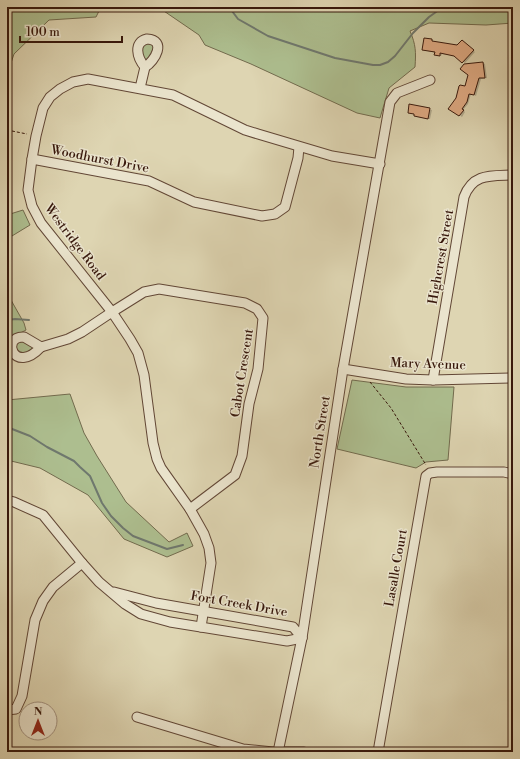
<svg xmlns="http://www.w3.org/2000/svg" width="520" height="759" font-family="'Libre Bodoni',serif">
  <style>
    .green { fill: #adbe8f; stroke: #726b4e }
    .shadow { fill: #0003 }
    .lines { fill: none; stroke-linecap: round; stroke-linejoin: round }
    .stream { stroke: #6f786e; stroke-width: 2 }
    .building { fill: #e0ab84; stroke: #38180c }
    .minor-casing { stroke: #624736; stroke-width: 11 }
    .path { stroke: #38180c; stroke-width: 1; stroke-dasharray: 3 2; stroke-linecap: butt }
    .minor { stroke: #eae4cd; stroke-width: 9 }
    .labels { text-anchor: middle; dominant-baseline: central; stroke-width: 3; stroke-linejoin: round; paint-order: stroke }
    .street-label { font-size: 13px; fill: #38180c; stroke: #eae4cd }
  </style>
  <rect width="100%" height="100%" fill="#ded5b2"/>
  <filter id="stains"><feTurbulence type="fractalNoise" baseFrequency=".005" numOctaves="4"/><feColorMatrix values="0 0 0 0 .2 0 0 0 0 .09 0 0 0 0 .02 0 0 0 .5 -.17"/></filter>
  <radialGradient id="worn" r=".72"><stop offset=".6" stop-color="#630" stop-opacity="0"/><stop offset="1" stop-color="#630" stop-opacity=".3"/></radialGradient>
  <g class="green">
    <polygon points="7,7 101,7 96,17 49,20 14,54 7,75"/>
    <path d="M158,7H513V23L486,25L429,23L410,31C416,45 416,52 415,67L389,88L380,118L357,113L251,64L205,45L199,35Z"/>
    <polygon points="143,43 152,43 155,51 146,60 144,60 141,50"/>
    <polygon points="23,210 30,225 7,239 7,215"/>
    <polygon points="7,293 24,323 26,330 7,340"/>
    <polygon points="23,341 34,347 24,354 21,355 14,347 15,344"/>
    <polygon points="352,380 406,387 454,387 448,460 426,462 416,468 337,449"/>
    <polygon points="70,394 84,433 97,456 126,502 169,542 187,533 193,546 167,557 124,539 88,495 40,468 7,460 7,400"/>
  </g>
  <g class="shadow">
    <polygon points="425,39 432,40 434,42 457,46 464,42 475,52 465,63 456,56 442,54 441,56 438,55 436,53 423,50"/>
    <polygon points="483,63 485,64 487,78 481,79 476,96 471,94 468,104 463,110 465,112 462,117 450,108"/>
    <polygon points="410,105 432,110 430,119 417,117 415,116 415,114 409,112"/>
  </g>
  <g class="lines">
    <g class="stream">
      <polyline points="229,7 238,19 268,36 335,58 373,65 380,65 388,62 395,56 413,33 429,17 443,7"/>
      <polyline points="7,320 15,319 29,320"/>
      <polyline points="7,427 30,436 47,447 74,461 80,467 90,476 102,503 111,516 123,528 133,536 167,549 183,545"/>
    </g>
  </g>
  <g class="building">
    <polygon points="424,38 432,39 432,41 457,45 462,40 474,50 462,63 454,56 440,53 440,56 434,55 435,52 422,50"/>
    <polygon points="483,62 485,78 479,78 474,95 469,94 467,102 462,109 464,110 459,116 448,109 456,98 459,86 460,85 465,86 468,75 460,69 464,64"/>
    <polygon points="409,104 430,108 428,119 414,116 414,114 408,113"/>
  </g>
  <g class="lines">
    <g class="minor-casing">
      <g id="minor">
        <path d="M147,39C167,40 155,61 145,67C137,58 133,42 147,39Z"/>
        <polyline points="140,88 145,67"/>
        <polyline points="32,159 149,181 194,202 262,216 275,214 285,207 298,158 299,147"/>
        <path d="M24,337L41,347C14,376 0,336 24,337Z"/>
        <polyline points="41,347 68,339 82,332 112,312 144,292 159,289 245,303 257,309 263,318 258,369 249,404 242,456 235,475 190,509"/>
        <polyline points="343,369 406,379 433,380 513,378"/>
        <path d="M433,380L464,197C473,173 491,176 513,175"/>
        <polyline points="7,500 14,502 43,515 82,563 99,582 125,604 141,614 170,622 287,641 302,638"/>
        <polyline points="114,592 156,603 293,627 302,638"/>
        <polyline points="201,627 211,563 209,548 204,534 190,509 161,468 157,459 153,443 144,375 138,353 130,339 112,312 41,223 32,206 28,190 32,159 36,136 43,108 50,97 60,89 73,82 88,79 173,95 245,130 258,134 332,156 380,164"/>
        <polyline points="7,710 16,709 22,696 35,620 43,601 53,587 82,563"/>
        <polyline points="137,717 243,749 273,752"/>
        <polyline points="278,752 302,638 343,369 390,102 397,93 430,80"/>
        <polyline points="285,752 304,752"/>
        <polyline points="378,752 426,476 430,473 437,472 504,472 513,474"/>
      </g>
    </g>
    <g class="path">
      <polyline points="7,130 27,134"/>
      <polyline points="370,382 391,408 426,465"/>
    </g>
    <use href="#minor" class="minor"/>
  </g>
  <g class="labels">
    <g class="street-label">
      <text transform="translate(100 159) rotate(11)">Woodhurst Drive</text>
      <text transform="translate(75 242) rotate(53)">Westridge Road</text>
      <text transform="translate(441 257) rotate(-80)">Highcrest Street</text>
      <text transform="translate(428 364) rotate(2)">Mary Avenue</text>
      <text transform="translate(242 373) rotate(-81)">Cabot Crescent</text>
      <text transform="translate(320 432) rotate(-81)">North Street</text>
      <text transform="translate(396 568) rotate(-80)">Lasalle Court</text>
      <text transform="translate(239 604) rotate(10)">Fort Creek Drive</text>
    </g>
  </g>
  <rect width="520" height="759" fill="none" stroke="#ded5b2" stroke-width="24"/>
  <rect x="8" y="8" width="504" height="743" fill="none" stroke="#38180c" stroke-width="2"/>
  <rect x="12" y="12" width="496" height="735" fill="none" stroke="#38180c"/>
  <g transform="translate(38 721)"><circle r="19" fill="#eae4cd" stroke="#a39280"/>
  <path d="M0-3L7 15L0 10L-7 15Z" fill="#8f2418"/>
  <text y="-6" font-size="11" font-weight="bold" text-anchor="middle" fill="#38180c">N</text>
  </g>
  <path d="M20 36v6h102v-6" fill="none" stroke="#38180c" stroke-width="2"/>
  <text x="26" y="36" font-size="12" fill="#38180c" stroke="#eae4cd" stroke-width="3" paint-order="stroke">100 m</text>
  <rect width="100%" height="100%" filter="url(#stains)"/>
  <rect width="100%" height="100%" fill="url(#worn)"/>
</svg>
